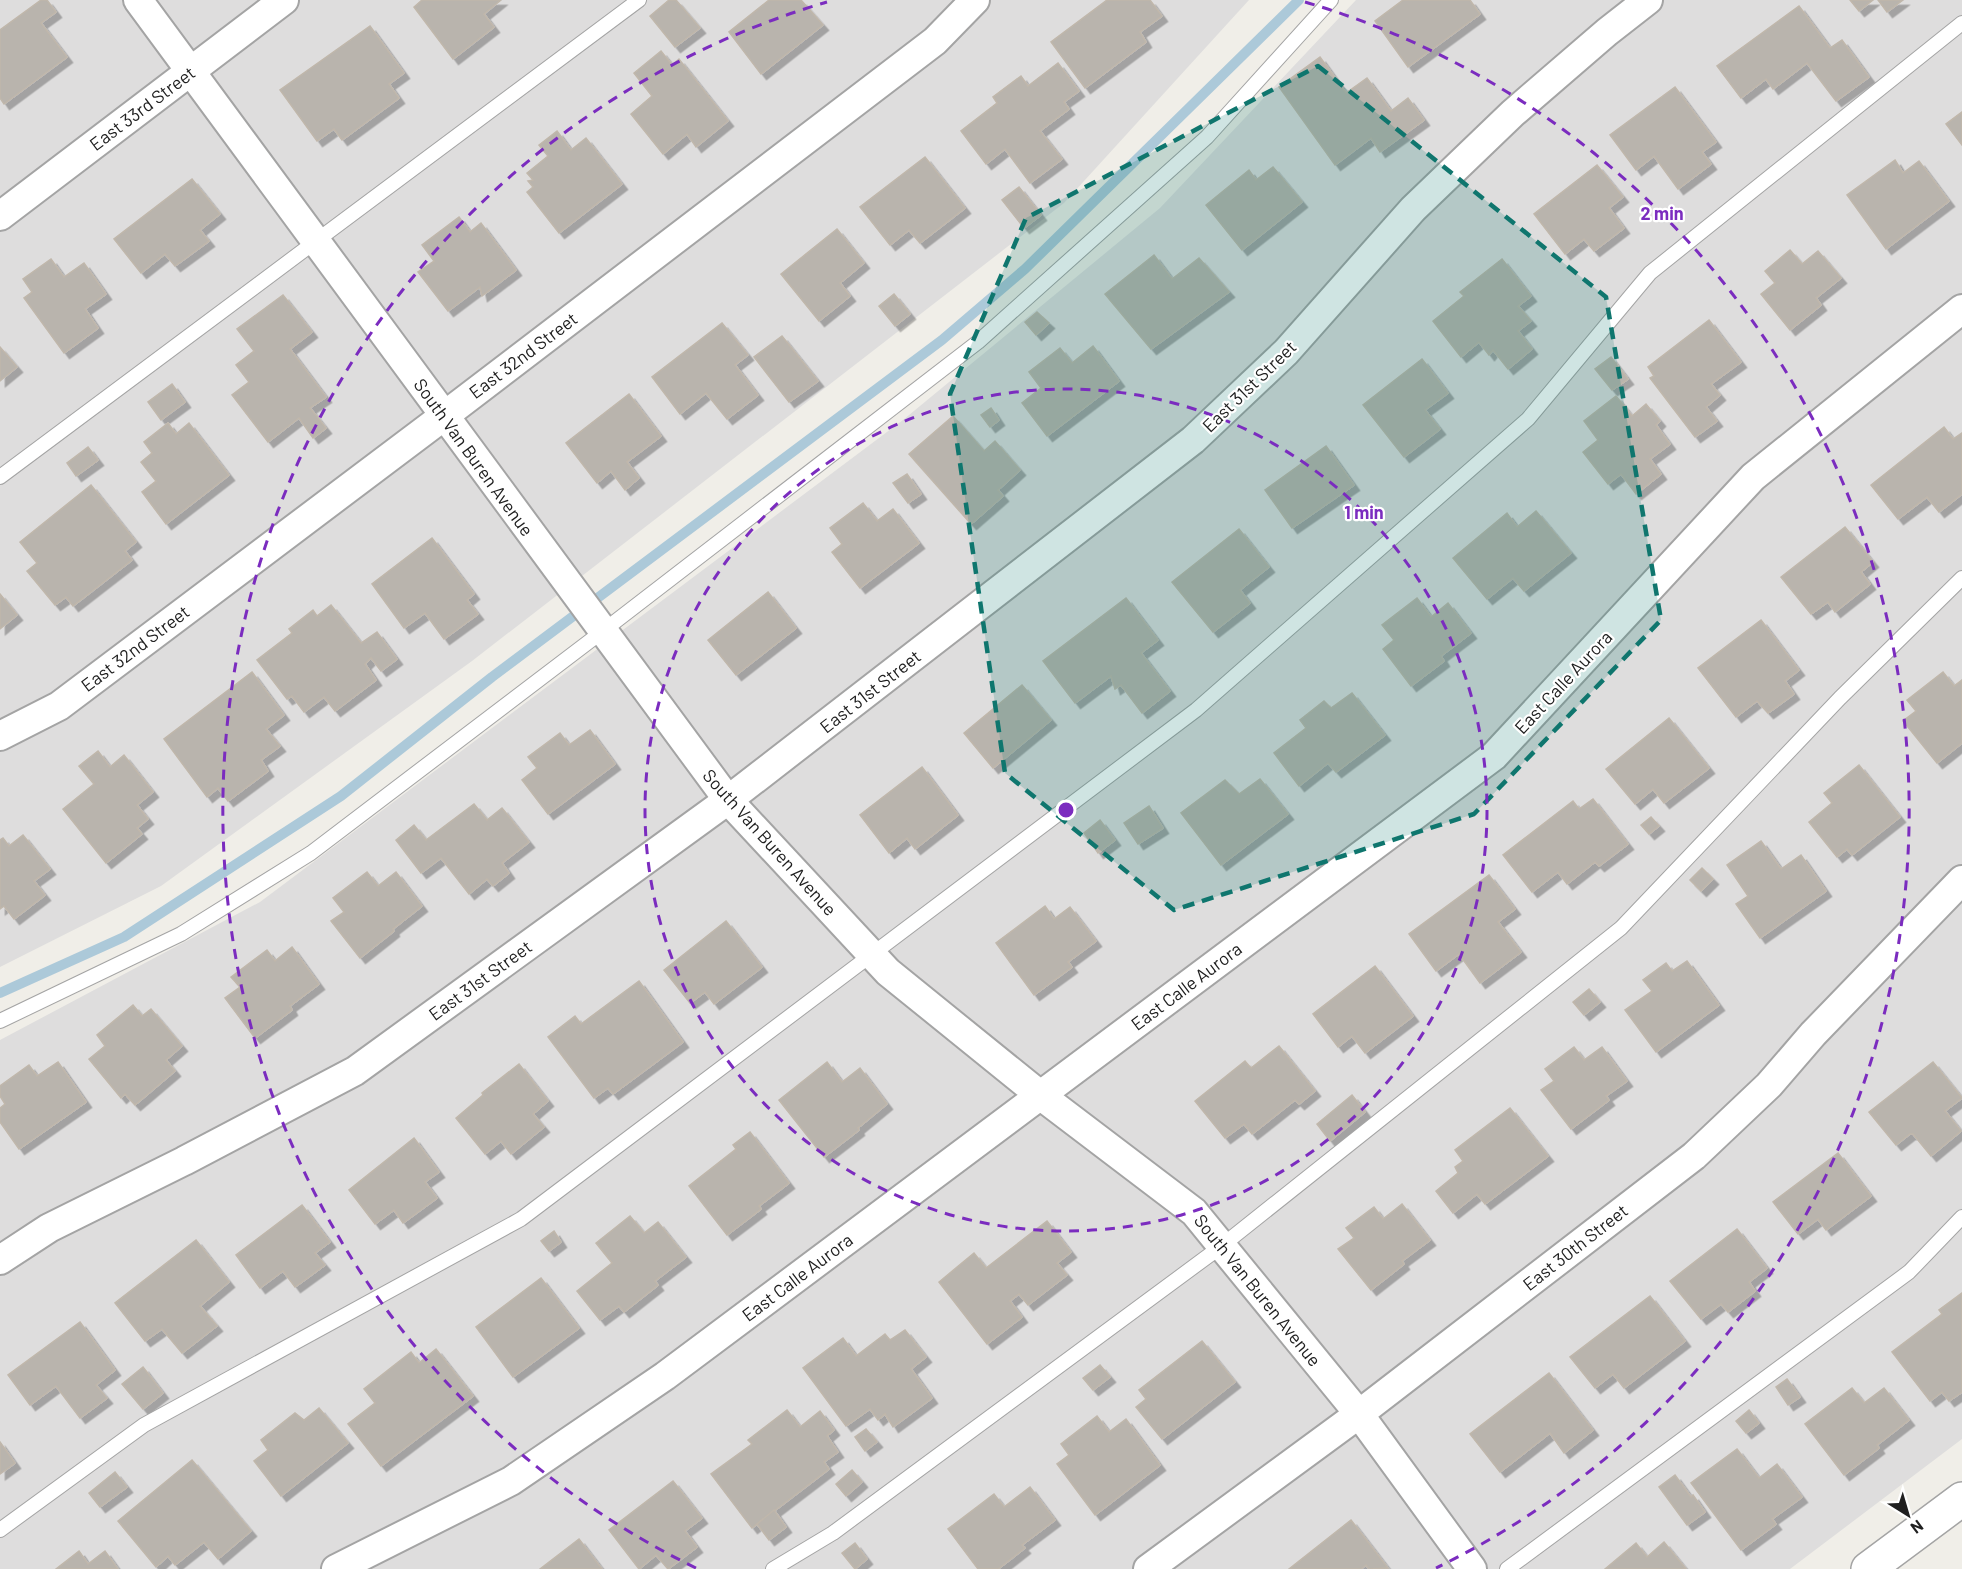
<svg xmlns="http://www.w3.org/2000/svg" width="1962" height="1569" font-family="Barlow,sans-serif">
  <style>
    .residential { fill: #dedddd }
    .lines { fill: none; stroke-linecap: round; stroke-linejoin: round }
    .stream { stroke: #acc9d9; stroke-width: 10 }
    .building { fill: #b9b4ad; stroke: #c0b7ab; stroke-width: 1.5; filter: url(#shadow) }
    .service-casing { stroke: #a4a4a4; stroke-width: 16 }
    .minor-casing { stroke: #a4a4a4; stroke-width: 32 }
    .tertiary-casing { stroke: #a4a4a4; stroke-width: 36 }
    .service { stroke: #fff; stroke-width: 14 }
    .minor { stroke: #fff; stroke-width: 28 }
    .tertiary { stroke: #fff; stroke-width: 33 }
    .marked { fill: #0f766e; fill-opacity: 0.2; stroke: #0f766e; stroke-width: 4.5; stroke-dasharray: 12 8; stroke-linejoin: round }
    .ring { fill: none; stroke: #7b2cbf; stroke-width: 3; stroke-dasharray: 10 8 }
    .labels { text-anchor: middle; dominant-baseline: central; stroke-width: 4.5; stroke-linejoin: round; paint-order: stroke }
    .street-label { font-size: 18px; fill: #202020; stroke: #fff }
    .centre { fill: #7b2cbf; stroke: #fff; stroke-width: 3 }
    .ring-label { font-size: 18px; text-anchor: middle; font-weight: bold; fill: #7b2cbf; stroke: #fff; stroke-width: 4.5; stroke-linejoin: round; paint-order: stroke }
  </style>
  <defs>
    <filter id="shadow"><feDropShadow dx="5.5" dy="5.5" stdDeviation="0" flood-color="#0004"/></filter>
  </defs>
  <rect width="100%" height="100%" fill="#f0eee8"/>
  <g class="residential">
    <polygon points="0,0 1249,0 1064,203 472,661 161,886 0,967"/>
    <polygon points="1356,0 1962,0 1962,1439 1790,1569 0,1569 0,1040 260,902 903,420 1160,208"/>
  </g>
  <g class="lines">
    <polyline class="stream" points="0,993 124,937 341,796 492,677 942,340 1025,269 1299,0"/>
  </g>
  <g class="building">
    <polygon points="41,0 47,0 56,12 41,23 67,57 4,104 0,98 0,30"/>
    <polygon points="422,0 501,0 484,14 494,27 453,59 414,7"/>
    <polygon points="669,0 676,0 700,28 675,47 650,16"/>
    <polygon points="769,0 801,0 823,25 761,74 729,32"/>
    <polygon points="1107,0 1150,0 1162,16 1140,32 1146,42 1085,88 1051,42"/>
    <polygon points="1403,0 1470,0 1480,14 1408,67 1375,21"/>
    <polygon points="1850,0 1873,0 1859,11"/>
    <polygon points="1878,0 1903,0 1887,12"/>
    <polygon points="1799,6 1830,48 1842,40 1869,77 1836,101 1807,63 1773,89 1766,79 1741,98 1717,66"/>
    <polygon points="370,26 404,73 389,84 399,98 342,140 334,129 317,141 280,90"/>
    <polygon points="661,51 672,65 679,59 728,121 696,147 687,134 663,154 631,114 652,96 634,73"/>
    <polygon points="1320,57 1346,93 1367,78 1391,111 1408,98 1424,120 1380,152 1371,138 1335,165 1279,87"/>
    <polygon points="1058,63 1079,91 1064,102 1069,109 1040,131 1062,159 1030,183 1005,149 986,164 961,131 997,103 993,97 1021,76 1028,86"/>
    <polygon points="1675,87 1716,142 1702,152 1711,164 1678,189 1654,156 1636,170 1610,135"/>
    <polygon points="1962,112 1962,145 1946,124"/>
    <polygon points="557,131 571,150 586,138 622,184 559,233 527,192 533,187 528,181 533,180 527,173 548,156 539,145"/>
    <polygon points="925,157 965,208 920,243 909,230 890,245 860,207"/>
    <polygon points="1895,160 1903,173 1919,161 1949,201 1886,249 1847,195"/>
    <polygon points="1597,165 1623,197 1609,208 1624,228 1594,251 1584,239 1565,254 1534,214"/>
    <polygon points="1273,167 1302,202 1242,250 1206,205 1249,170 1256,180"/>
    <polygon points="192,179 220,214 200,230 209,241 175,266 165,254 141,273 114,239"/>
    <polygon points="1019,187 1041,215 1024,228 1002,200"/>
    <polygon points="459,217 470,232 481,223 516,270 482,296 480,287 448,311 418,272 434,261 422,245"/>
    <polygon points="837,229 864,263 840,283 850,296 819,321 781,274"/>
    <polygon points="1790,250 1802,264 1818,251 1841,278 1816,298 1821,305 1790,330 1761,294 1775,283 1765,271"/>
    <polygon points="1154,255 1172,279 1199,258 1229,292 1151,349 1105,294"/>
    <polygon points="51,259 64,277 84,263 106,294 85,309 98,328 64,353 24,298 32,292 23,279"/>
    <polygon points="1502,259 1531,296 1518,306 1531,321 1518,331 1532,349 1508,369 1493,350 1489,355 1479,342 1461,357 1433,321 1464,296 1460,292"/>
    <polygon points="894,294 910,314 895,326 879,306"/>
    <polygon points="283,295 312,332 290,349 326,397 310,408 326,428 313,438 299,418 268,442 232,395 249,382 236,365 254,351 237,329"/>
    <polygon points="1037,312 1049,323 1036,335 1025,322"/>
    <polygon points="1709,320 1741,362 1711,384 1720,395 1706,407 1717,421 1695,437 1650,378 1654,376 1648,367"/>
    <polygon points="722,323 748,355 735,365 758,395 727,419 706,393 680,414 652,377"/>
    <polygon points="782,336 818,381 789,402 754,357"/>
    <polygon points="1093,346 1119,381 1047,436 1022,403 1041,388 1029,372 1060,348 1072,363"/>
    <polygon points="0,347 17,367 0,381"/>
    <polygon points="1611,357 1628,379 1612,390 1595,369"/>
    <polygon points="1422,359 1448,393 1425,410 1440,429 1404,457 1363,405"/>
    <polygon points="172,384 185,402 161,420 148,402"/>
    <polygon points="629,394 661,436 627,462 639,478 625,490 611,471 597,483 566,443"/>
    <polygon points="1616,396 1632,416 1646,404 1660,421 1656,425 1670,444 1650,459 1661,474 1636,494 1621,474 1608,484 1583,452 1598,440 1584,421"/>
    <polygon points="991,408 999,420 990,427 981,415"/>
    <polygon points="953,416 984,451 995,441 1020,470 998,490 1003,496 971,524 909,454"/>
    <polygon points="168,423 176,434 189,423 229,475 166,524 142,492 156,481 141,462 152,453 144,442"/>
    <polygon points="1944,427 1953,439 1962,433 1962,494 1939,512 1927,497 1898,519 1871,485"/>
    <polygon points="1326,446 1354,485 1292,528 1265,490"/>
    <polygon points="88,447 98,460 76,476 67,463"/>
    <polygon points="907,474 921,494 908,503 893,483"/>
    <polygon points="91,485 136,542 125,551 132,560 73,606 66,597 55,605 27,571 37,563 20,542"/>
    <polygon points="863,503 877,521 893,509 919,543 860,588 832,552 842,544 830,528"/>
    <polygon points="1536,511 1571,553 1524,591 1513,578 1487,599 1453,558 1507,513 1517,527"/>
    <polygon points="1845,527 1873,562 1861,572 1870,584 1835,612 1828,602 1811,614 1781,577"/>
    <polygon points="1239,529 1269,567 1240,590 1250,603 1213,632 1172,582"/>
    <polygon points="432,538 474,594 467,600 478,614 444,639 425,613 404,628 372,584"/>
    <polygon points="768,592 796,628 736,675 708,640"/>
    <polygon points="0,594 17,615 0,629"/>
    <polygon points="1126,598 1158,640 1141,653 1170,691 1142,713 1121,685 1115,689 1111,676 1075,703 1043,661"/>
    <polygon points="1417,598 1431,617 1448,603 1471,633 1441,656 1444,661 1411,686 1383,649 1394,640 1382,625"/>
    <polygon points="331,605 361,643 377,632 397,659 381,671 371,658 365,664 376,680 335,711 324,697 304,712 292,696 287,699 257,660 292,633 289,629 313,610 317,616"/>
    <polygon points="1761,620 1799,670 1785,681 1794,694 1768,713 1757,701 1736,717 1698,668"/>
    <polygon points="252,672 284,715 266,729 280,746 261,760 268,771 228,801 218,788 207,797 164,739"/>
    <polygon points="1943,672 1954,686 1962,680 1962,743 1937,763 1903,721 1916,711 1907,700"/>
    <polygon points="1022,685 1051,720 993,768 964,733"/>
    <polygon points="1352,693 1385,735 1336,772 1328,763 1299,786 1274,753 1306,728 1300,720 1324,701 1331,708"/>
    <polygon points="1669,718 1709,768 1664,803 1653,789 1635,804 1606,769"/>
    <polygon points="590,730 615,764 548,814 522,780 537,768 528,757 560,733 569,745"/>
    <polygon points="98,751 110,767 124,755 153,792 137,805 148,819 137,828 142,834 106,863 63,809 94,784 79,766"/>
    <polygon points="1859,765 1900,817 1852,855 1847,849 1837,857 1809,822 1832,803 1824,793"/>
    <polygon points="922,767 958,815 915,849 907,838 889,853 860,815"/>
    <polygon points="1260,779 1288,814 1221,865 1181,813 1225,780 1239,794"/>
    <polygon points="1593,799 1628,844 1599,866 1595,862 1567,884 1558,872 1532,892 1503,855 1573,801 1579,809"/>
    <polygon points="474,804 487,820 502,808 529,842 502,863 509,873 493,886 487,879 469,894 441,858 421,873 396,840 414,825 426,840"/>
    <polygon points="1149,806 1163,828 1138,844 1124,823"/>
    <polygon points="1651,817 1659,826 1649,834 1641,825"/>
    <polygon points="1100,820 1115,840 1098,853 1084,833"/>
    <polygon points="23,835 50,869 34,881 45,895 14,919 4,906 0,909 0,840 3,838 9,846"/>
    <polygon points="1761,841 1781,869 1801,855 1826,891 1760,938 1736,904 1748,896 1727,865"/>
    <polygon points="1702,868 1713,879 1701,891 1690,880"/>
    <polygon points="367,872 378,886 396,872 422,906 393,929 394,931 360,958 331,921 344,912 333,898"/>
    <polygon points="1489,875 1515,909 1498,922 1521,952 1480,983 1459,954 1436,971 1409,934"/>
    <polygon points="1045,906 1054,919 1070,907 1096,941 1068,962 1072,967 1034,995 996,943"/>
    <polygon points="726,921 762,967 714,1004 705,992 690,1003 664,970"/>
    <polygon points="292,947 319,984 290,1006 292,1010 255,1038 225,998 240,987 231,977 267,950 275,961"/>
    <polygon points="1687,961 1719,1005 1656,1052 1625,1010 1652,991 1643,980 1666,963 1672,971"/>
    <polygon points="1375,966 1413,1016 1365,1053 1352,1036 1338,1047 1313,1014"/>
    <polygon points="639,981 683,1042 613,1094 608,1088 594,1098 548,1037 575,1016 581,1024"/>
    <polygon points="1589,989 1600,1002 1584,1015 1573,1002"/>
    <polygon points="133,1005 142,1016 151,1009 182,1046 166,1060 175,1071 135,1105 125,1094 121,1098 89,1059 105,1046 97,1035"/>
    <polygon points="1279,1046 1315,1091 1299,1104 1295,1100 1252,1134 1244,1124 1225,1138 1195,1101 1245,1061 1251,1068"/>
    <polygon points="1574,1047 1584,1060 1602,1047 1627,1081 1606,1096 1609,1100 1571,1129 1541,1090 1554,1081 1545,1069"/>
    <polygon points="58,1062 86,1102 19,1149 0,1122 0,1108 5,1104 0,1096 0,1086 29,1065 37,1076"/>
    <polygon points="827,1062 842,1082 860,1068 887,1104 858,1128 859,1130 824,1157 779,1100"/>
    <polygon points="1933,1062 1962,1098 1945,1111 1961,1131 1931,1156 1913,1134 1910,1134 1896,1145 1869,1112"/>
    <polygon points="519,1064 548,1101 533,1114 544,1127 511,1154 501,1141 485,1154 456,1118 483,1095 482,1093"/>
    <polygon points="1352,1095 1365,1112 1330,1141 1317,1124"/>
    <polygon points="1510,1108 1548,1156 1485,1204 1477,1194 1453,1213 1436,1191 1458,1173 1455,1167 1463,1161 1455,1150"/>
    <polygon points="750,1132 789,1183 759,1206 761,1209 727,1235 689,1186 736,1149 733,1145"/>
    <polygon points="414,1138 439,1172 425,1182 437,1198 403,1223 394,1210 375,1224 349,1190"/>
    <polygon points="1838,1153 1871,1196 1826,1230 1818,1219 1798,1234 1773,1202"/>
    <polygon points="1402,1204 1430,1240 1402,1261 1404,1264 1371,1290 1338,1249 1354,1238 1346,1228 1374,1207 1383,1219"/>
    <polygon points="302,1205 330,1242 315,1253 325,1265 295,1287 283,1271 260,1288 236,1255"/>
    <polygon points="630,1216 644,1233 658,1222 686,1257 655,1281 658,1285 624,1312 619,1306 600,1320 577,1291 612,1263 596,1243"/>
    <polygon points="1047,1221 1071,1252 1057,1263 1067,1275 1028,1305 1019,1294 1010,1301 1022,1317 987,1344 939,1282 974,1253 986,1268"/>
    <polygon points="1737,1229 1767,1268 1749,1282 1755,1291 1728,1312 1721,1304 1701,1319 1670,1281"/>
    <polygon points="554,1231 561,1242 549,1251 541,1241"/>
    <polygon points="196,1240 229,1282 200,1306 217,1326 182,1353 162,1329 145,1341 115,1303"/>
    <polygon points="541,1278 579,1328 513,1377 476,1327"/>
    <polygon points="1962,1293 1962,1392 1949,1401 1942,1392 1930,1401 1892,1352 1942,1314 1939,1310"/>
    <polygon points="1650,1296 1685,1341 1624,1388 1613,1374 1595,1388 1570,1357"/>
    <polygon points="80,1322 115,1370 96,1385 107,1398 80,1418 56,1386 30,1405 8,1375"/>
    <polygon points="905,1330 926,1357 911,1369 932,1398 893,1427 885,1414 878,1420 870,1409 846,1426 803,1368 843,1338 856,1356 885,1334 890,1340"/>
    <polygon points="1202,1341 1235,1382 1162,1439 1136,1407 1146,1399 1139,1390"/>
    <polygon points="436,1349 473,1396 381,1466 348,1424 375,1403 364,1389 411,1352 419,1363"/>
    <polygon points="1100,1365 1110,1377 1093,1390 1083,1378"/>
    <polygon points="143,1367 163,1393 143,1409 122,1384"/>
    <polygon points="1549,1373 1593,1430 1564,1453 1550,1433 1500,1472 1470,1434"/>
    <polygon points="1787,1379 1800,1397 1788,1405 1776,1387"/>
    <polygon points="1852,1388 1864,1403 1884,1388 1909,1420 1877,1445 1879,1448 1844,1475 1805,1424"/>
    <polygon points="319,1408 348,1443 281,1496 254,1461 268,1450 261,1440 295,1413 304,1420"/>
    <polygon points="787,1410 800,1427 820,1411 834,1430 827,1436 838,1452 824,1462 829,1469 752,1528 711,1474 752,1444 748,1440"/>
    <polygon points="1749,1410 1759,1423 1746,1433 1736,1421"/>
    <polygon points="1097,1416 1109,1432 1126,1419 1160,1465 1095,1515 1057,1464 1069,1455 1061,1444"/>
    <polygon points="866,1429 877,1442 865,1451 855,1437"/>
    <polygon points="0,1442 15,1463 0,1474"/>
    <polygon points="1737,1449 1759,1478 1777,1464 1802,1497 1772,1519 1776,1524 1741,1550 1691,1483"/>
    <polygon points="192,1460 251,1531 218,1559 204,1542 175,1565 168,1556 156,1567 118,1521"/>
    <polygon points="852,1470 862,1482 846,1496 836,1484"/>
    <polygon points="115,1472 127,1487 100,1507 89,1493"/>
    <polygon points="1675,1475 1691,1497 1693,1495 1705,1512 1687,1525 1659,1487"/>
    <polygon points="673,1481 702,1518 685,1531 697,1547 668,1569 656,1555 639,1569 609,1530"/>
    <polygon points="1030,1487 1055,1520 1022,1545 1025,1548 998,1569 978,1569 948,1529 994,1494 1004,1507"/>
    <polygon points="774,1510 786,1527 769,1540 757,1524"/>
    <polygon points="1351,1520 1388,1568 1369,1569 1366,1565 1361,1569 1289,1569"/>
    <polygon points="579,1539 602,1569 540,1569"/>
    <polygon points="1664,1542 1686,1569 1605,1569 1636,1543 1647,1557"/>
    <polygon points="855,1543 867,1559 855,1569 842,1553"/>
    <polygon points="79,1551 88,1564 105,1551 118,1569 56,1569"/>
  </g>
  <g class="lines">
    <g class="service-casing">
      <g id="service">
        <polyline points="0,477 639,0"/>
        <polyline points="0,1021 181,934 311,853 603,631 978,342 1207,137 1331,0"/>
        <polyline points="0,1530 144,1425 521,1219 1196,710 1528,419 1650,273 1962,23"/>
        <polyline points="773,1569 833,1533 1219,1248 1621,928 1840,698 1962,578"/>
        <polyline points="1507,1569 1909,1272 1962,1217"/>
      </g>
    </g>
    <g class="minor-casing">
      <g id="minor">
        <polyline points="138,0 728,800 888,972 1040,1095 1194,1212 1359,1414 1472,1569"/>
        <polyline points="0,216 284,0"/>
        <polyline points="0,736 59,706 444,416 935,41 975,0"/>
        <polyline points="0,1260 49,1228 184,1161 355,1071 728,800 1193,440 1286,352 1413,209 1513,113 1607,32 1648,0"/>
        <polyline points="336,1569 511,1481 665,1376 1494,756 1753,477 1962,309"/>
        <polyline points="1148,1569 1359,1414 1694,1156 1769,1085 1813,1034 1962,880"/>
      </g>
    </g>
    <g class="tertiary-casing">
      <polyline id="tertiary" points="1868,1569 1962,1499"/>
    </g>
    <use href="#service" class="service"/>
    <use href="#minor" class="minor"/>
    <use href="#tertiary" class="tertiary"/>
  </g>
  <path class="marked" d="M1318,66L1606,297L1661,620L1474,814L1174,910L1005,773L950,394L1026,218Z"/>
  <g class="ring">
    <circle cx="1066" cy="810" r="421"/>
    <path d="M696 1568A843 843 0 0 1 827 2M1305 2A843 843 0 0 1 1436 1568"/>
  </g>
  <g class="labels">
    <g class="street-label">
      <text transform="translate(142 108) rotate(-37)">East 33rd Street</text>
      <text transform="translate(523 355) rotate(-37)">East 32nd Street</text>
      <text transform="translate(1249 386) rotate(-44)">East 31st Street</text>
      <text transform="translate(474 457) rotate(54)">South Van Buren Avenue</text>
      <text transform="translate(135 648) rotate(-37)">East 32nd Street</text>
      <text transform="translate(1563 682) rotate(-47)">East Calle Aurora</text>
      <text transform="translate(870 691) rotate(-38)">East 31st Street</text>
      <text transform="translate(770 842) rotate(48)">South Van Buren Avenue</text>
      <text transform="translate(480 980) rotate(-36)">East 31st Street</text>
      <text transform="translate(1186 986) rotate(-37)">East Calle Aurora</text>
      <text transform="translate(1575 1247) rotate(-38)">East 30th Street</text>
      <text transform="translate(797 1277) rotate(-37)">East Calle Aurora</text>
      <text transform="translate(1258 1290) rotate(51)">South Van Buren Avenue</text>
    </g>
  </g>
  <circle cx="1066" cy="810" r="9" class="centre"/>
  <g class="ring-label">
    <text x="1662" y="220">2 min</text>
    <text x="1364" y="519">1 min</text>
  </g>
  <g transform="translate(1908 1515) rotate(143)" stroke="#ffffff" stroke-width="4.5" paint-order="stroke">
  <path d="M0-4.5L10 22L0 15L-10 22Z" fill="#202020"/>
  <text y="-9" font-size="16" font-weight="bold" text-anchor="middle" fill="#202020">N</text>
  </g>
</svg>
